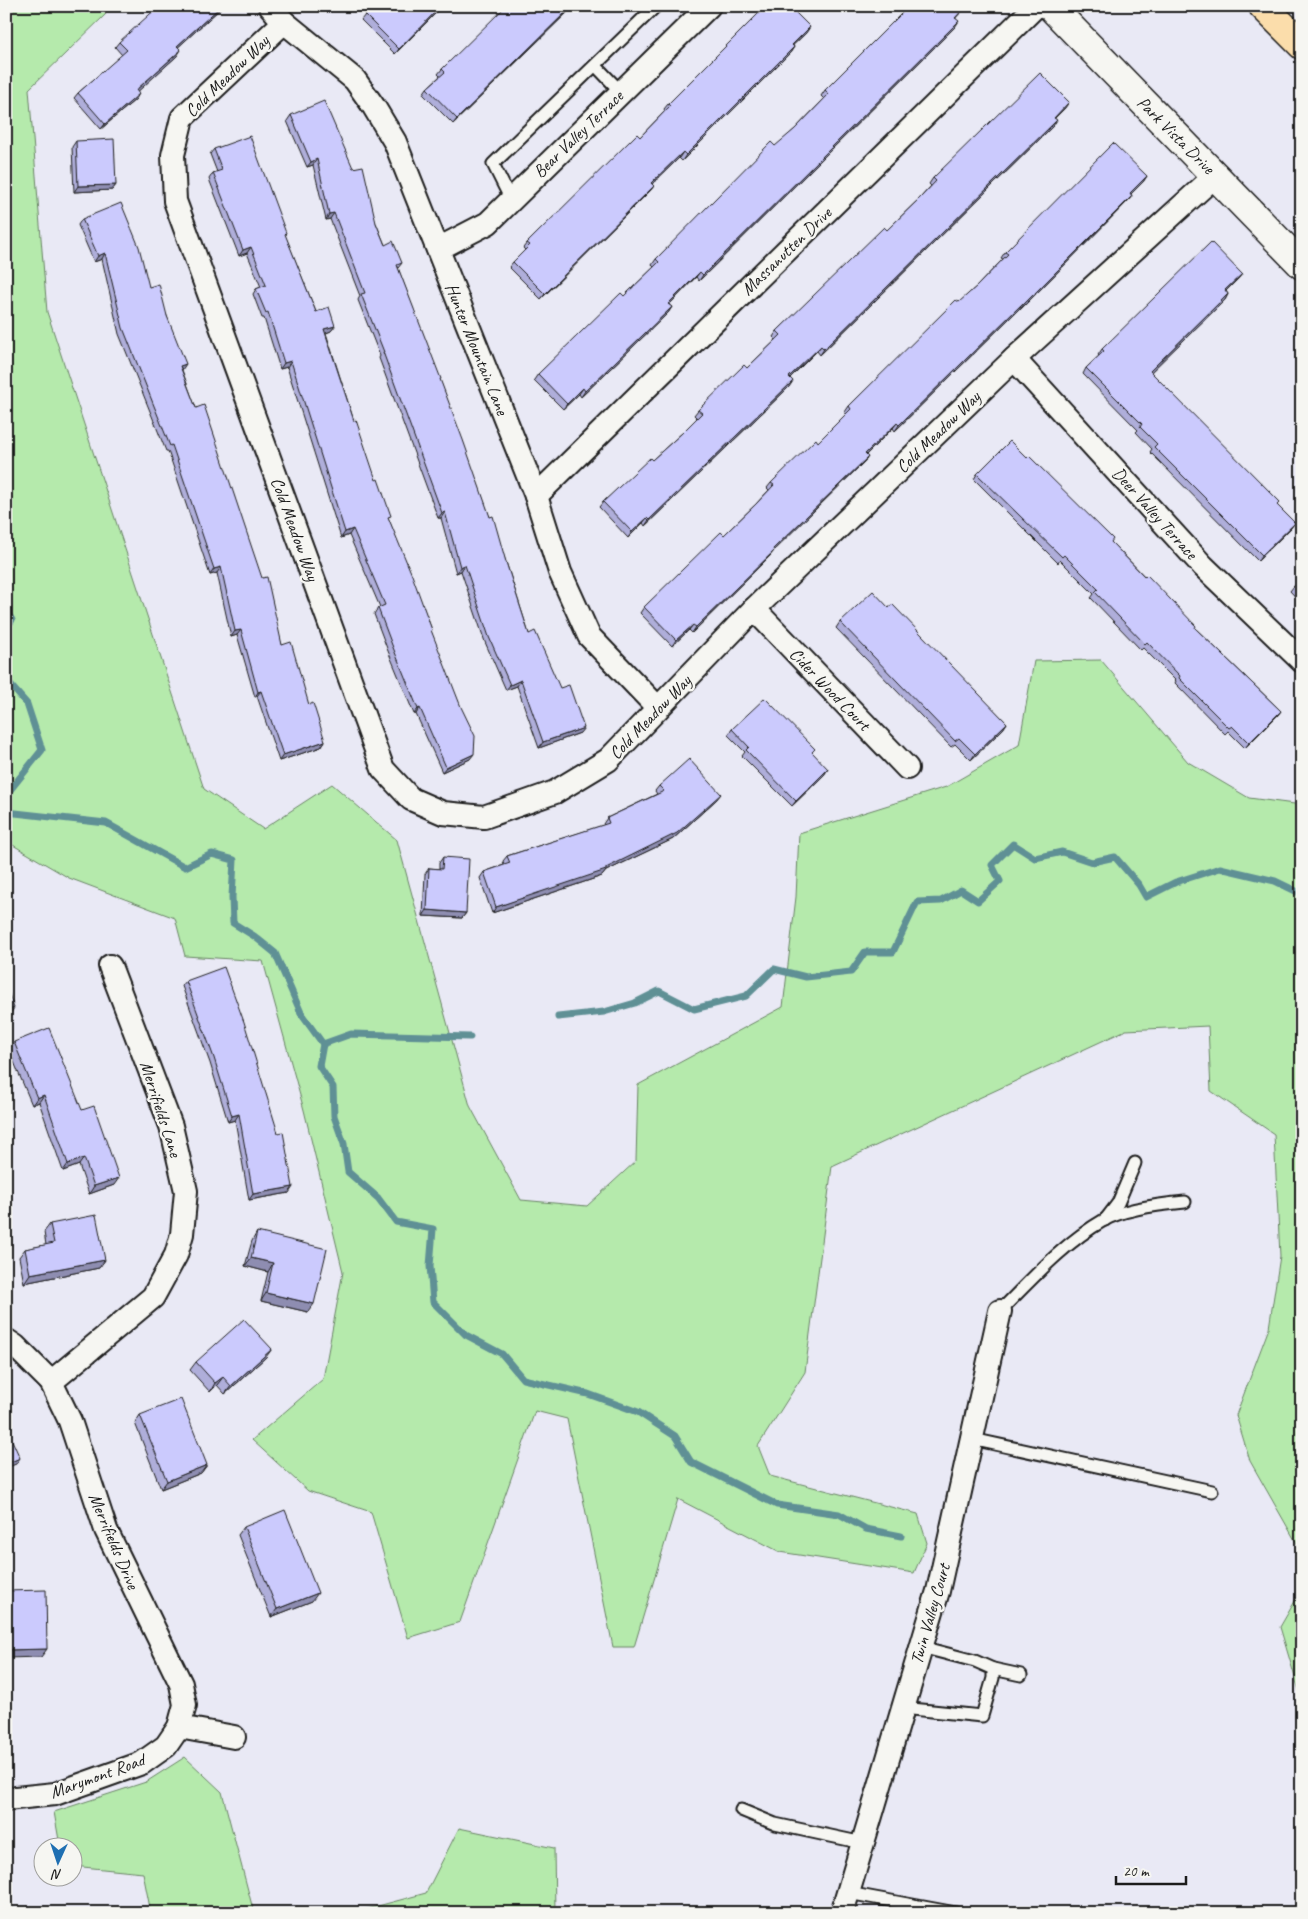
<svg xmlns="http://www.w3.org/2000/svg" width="1308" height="1919" font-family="Caveat,sans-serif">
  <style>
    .green { fill: #b5eaac; stroke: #688364 }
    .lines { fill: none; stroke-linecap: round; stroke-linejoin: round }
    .stream { stroke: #5f9095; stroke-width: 7 }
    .lane-casing { stroke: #1c1c1c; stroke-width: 15 }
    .street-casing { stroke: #1c1c1c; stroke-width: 26 }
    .secondary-casing { stroke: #1c1c1c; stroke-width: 31 }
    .highway-casing { stroke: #1c1c1c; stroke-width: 31 }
    .lane { stroke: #f6f6f2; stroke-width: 11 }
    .street { stroke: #f6f6f2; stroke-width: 22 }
    .secondary { stroke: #f6f6f2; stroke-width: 28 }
    .highway { stroke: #fbddab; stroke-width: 28 }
    .wall { fill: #afaeda; stroke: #1c1c1c }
    .shaded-wall { fill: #8e8db1; stroke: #1c1c1c }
    .building { fill: #cbcafd; stroke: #1c1c1c }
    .labels { text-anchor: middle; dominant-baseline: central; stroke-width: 5; stroke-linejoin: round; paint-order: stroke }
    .street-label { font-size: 18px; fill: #1c1c1c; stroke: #f6f6f2 }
  </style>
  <rect width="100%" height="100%" fill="#e9e9f5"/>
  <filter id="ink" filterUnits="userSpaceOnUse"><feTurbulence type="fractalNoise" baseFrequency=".02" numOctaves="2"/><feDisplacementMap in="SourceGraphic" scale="10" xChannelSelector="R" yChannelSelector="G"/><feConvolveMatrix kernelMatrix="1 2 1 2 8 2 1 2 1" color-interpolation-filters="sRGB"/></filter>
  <g filter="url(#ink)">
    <g class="green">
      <polygon points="6,6 101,6 106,14 29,89 47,312 204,789 263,829 332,784 397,840 470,1106 521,1200 587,1206 636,1161 638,1085 783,1007 796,897 799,833 946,787 1019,745 1034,661 1101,660 1188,762 1249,798 1302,805 1302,1587 1300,1549 1250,1461 1236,1415 1269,1328 1280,1256 1274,1134 1211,1091 1208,1026 1126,1030 832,1166 805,1372 758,1446 770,1476 918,1514 927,1543 914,1573 780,1552 678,1499 634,1647 613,1647 567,1419 535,1411 460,1622 408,1638 371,1512 308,1491 252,1440 323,1379 343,1272 304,1110 263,961 185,956 175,918 69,878 6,841"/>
      <polygon points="1302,1589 1302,1701 1280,1627"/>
      <polygon points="185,1757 222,1792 254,1913 151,1913 143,1873 73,1866 72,1846 60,1846 54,1812 146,1782"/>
      <polygon points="6,1821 12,1913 6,1913"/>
      <polygon points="459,1828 554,1848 555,1913 352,1913 426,1893"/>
    </g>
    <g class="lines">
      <g class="stream">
        <polyline points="6,611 12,620 6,628"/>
        <polyline points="6,680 27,704 42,750 6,795"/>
        <polyline points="6,812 106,823 185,867 212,854 234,860 232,897 233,923 254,936 275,953 302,1015 323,1044 351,1034 470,1037"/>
        <polyline points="558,1017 604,1012 635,1003 659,991 694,1009 746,996 774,969 806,977 851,972 865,952 893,952 917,902 941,901 961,890 978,901 1000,881 992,865 1013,844 1035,858 1062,852 1092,862 1115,857 1139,885 1146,897 1176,882 1220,868 1275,881 1302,894"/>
        <polyline points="323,1044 319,1066 333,1087 334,1116 344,1144 348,1172 378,1198 396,1222 433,1229 430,1266 433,1302 466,1335 502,1354 523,1379 588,1394 638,1412 675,1436 691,1462 777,1505 839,1514 866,1529 901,1536"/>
      </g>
      <g class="lane-casing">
        <g id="lane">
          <polyline points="596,66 621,92"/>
          <polyline points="511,200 493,164 656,6"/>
          <polyline points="1105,1220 1118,1203 1135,1163"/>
          <path d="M1000,1311C1032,1279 1064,1243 1104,1220C1124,1209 1163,1204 1185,1202"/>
          <polyline points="972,1439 1212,1491"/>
          <polyline points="993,1669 1021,1675"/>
          <polyline points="902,1708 982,1716 993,1678 993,1669 975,1661 921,1647"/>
          <polyline points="741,1810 775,1824 863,1843"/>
          <polyline points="848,1893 956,1913"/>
        </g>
      </g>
      <g class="street-casing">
        <g id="street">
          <polyline points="270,6 284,22 355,80 374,107 395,142 536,496 560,572 589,636 658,708"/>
          <polyline points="284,22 182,118 173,155 175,201 383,769 411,799 443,813 484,817 555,792 608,760 754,609 1014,359 1216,175"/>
          <polyline points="438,249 488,223 709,6"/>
          <polyline points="1014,359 1203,566 1302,661"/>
          <polyline points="536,496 1036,6"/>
          <polyline points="754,609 907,768"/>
          <polyline points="6,1340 15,1346 51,1382 70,1421 106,1530 181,1684 185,1705 179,1727"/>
          <polyline points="51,1382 153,1297 176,1255 182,1234 186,1191 171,1126 110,966"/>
          <polyline points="6,1799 55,1794 142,1763 166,1746 179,1727 234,1737"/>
          <polyline points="842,1913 938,1591 1000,1311"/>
        </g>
      </g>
      <g class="secondary-casing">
        <polyline id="secondary" points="1050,6 1302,265"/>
      </g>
      <g class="highway-casing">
        <polyline id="highway" points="1263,6 1302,45"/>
      </g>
      <use href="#lane" class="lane"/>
      <use href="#street" class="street"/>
      <use href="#secondary" class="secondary"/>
      <use href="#highway" class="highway"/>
    </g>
    <g class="wall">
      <polygon points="373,6 443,6 395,54 361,20 365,15"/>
      <polygon points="221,8 178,47 177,56 137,91 136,99 101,129 74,98 78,93 122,55 115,47 119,42"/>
      <polygon points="572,8 453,124 423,94 427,88 440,76 438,74 442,69"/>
      <polygon points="956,18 955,27 699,281 696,277 669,305 672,307 668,313 581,397 579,394 563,409 534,380 538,374 624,296 654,267 652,265 656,259 795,129 824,99 821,96 825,90"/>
      <polygon points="806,33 793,45 794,47 790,53 682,161 679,158 652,184 654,186 650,191 541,299 509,267 513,262 525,250 523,248 527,243 640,137 665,111 664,109 668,104"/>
      <polygon points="1065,108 1055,118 1053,126 820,355 817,351 790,378 789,387 645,526 643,523 628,538 599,507 603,502 652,460 682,433 697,418 694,415 698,410 747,368 776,340 773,337 777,331 887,230 921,197 931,186 929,184 933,178"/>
      <polygon points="291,115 376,223 385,245 402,263 398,268 440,380 506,562 529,634 580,733 539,748 517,686 506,690 485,642 461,571 456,573 441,518 438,518 379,358 380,356 358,300 360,296 330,219 326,220 313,165 307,167 287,121"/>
      <polygon points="76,141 116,185 112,190 74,192 72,147"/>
      <polygon points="214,149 285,235 316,312 335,326 331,331 326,333 354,421 389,520 432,630 431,631 470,759 442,772 416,714 414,714 388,651 374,614 378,608 380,607 349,535 341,538 287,367 280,369 264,318 262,318 253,294 256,289 261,287 247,253 239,256 209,179 213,173 217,172 210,154"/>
      <polygon points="1147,176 1143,182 1131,194 1132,196 1128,201 1020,310 1019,309 895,431 893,428 866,455 868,457 864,462 773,550 770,556 692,633 689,630 672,646 640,613 644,607 724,535 756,504 769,490 767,488 771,483 818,442 846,414 845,412 849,406 977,286 1003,259 1001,258 1005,252"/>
      <polygon points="82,219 149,287 167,316 182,370 282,645 325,741 321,747 279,761 257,696 255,697 237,635 231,637 217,573 210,575 168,451 166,451 119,334 102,259 94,262 78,225"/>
      <polygon points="1242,274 1238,279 1226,291 1228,294 1225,300 1150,372 1278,506 1291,528 1258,561 1150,452 1152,449 1136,432 1138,430 1083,374 1086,368 1099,356 1098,355 1102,349"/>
      <polygon points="977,474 1111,542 1195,628 1281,711 1277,716 1245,748 1228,731 1225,734 1175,683 1176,681 1143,648 1141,650 1091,598 1094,594 1060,560 1058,563 974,479"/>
      <polygon points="1302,578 1302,604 1290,591 1294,586"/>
      <polygon points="889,608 1007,723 1003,729 971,760 955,744 951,747 836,628 840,622"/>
      <polygon points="1302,722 1302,772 1298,772 1299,726"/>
      <polygon points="732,729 828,769 824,775 792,806 742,756 745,752 728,735"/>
      <polygon points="659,786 717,799 673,839 606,871 602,876 492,913 480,878 484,872 504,865 503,861 507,856 604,825 603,824 607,818 657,794 655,791"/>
      <polygon points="443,857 466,913 462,918 423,916 425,874 429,868 439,869 439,863"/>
      <polygon points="186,981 289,1193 249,1200 235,1120 228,1122 210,1063 182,986"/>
      <polygon points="14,1042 82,1110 114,1185 89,1194 79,1165 63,1171 39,1102 32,1105 9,1050"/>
      <polygon points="50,1224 105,1260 99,1268 24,1283 19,1257 25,1249 46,1245 44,1232"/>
      <polygon points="257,1232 308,1312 261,1301 268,1272 245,1266 252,1241"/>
      <polygon points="266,1357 225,1394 217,1385 210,1392 190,1370 196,1362"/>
      <polygon points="140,1415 207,1465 201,1473 161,1489 135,1423"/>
      <polygon points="244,1527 312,1601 271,1617 238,1535"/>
    </g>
    <g class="shaded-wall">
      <polygon points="221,6 223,6 221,8 173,52 177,46"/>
      <polygon points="441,6 443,6 395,54 399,49"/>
      <polygon points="572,6 573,6 453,124 457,119"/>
      <polygon points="966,6 967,6 951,23 955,18"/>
      <polygon points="959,21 955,27 699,281 703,275"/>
      <polygon points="810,27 806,33 788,50 792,45"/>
      <polygon points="794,47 790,53 682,161 686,155"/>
      <polygon points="181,50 177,56 133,96 136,90"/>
      <polygon points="139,94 136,99 101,129 105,124"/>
      <polygon points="1069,102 1065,108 1050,123 1054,118"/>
      <polygon points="1057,120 1053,126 820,355 824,349"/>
      <polygon points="683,152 679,158 647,189 651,183"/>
      <polygon points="317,159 313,165 307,167 311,162"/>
      <polygon points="1147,176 1143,182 1126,199 1130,193"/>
      <polygon points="116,185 112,190 74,192 78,186"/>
      <polygon points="654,186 650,191 541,299 545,294"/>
      <polygon points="1132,196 1128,201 1020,310 1024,304"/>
      <polygon points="334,213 330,219 326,220 329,214"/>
      <polygon points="251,247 247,253 239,256 243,250"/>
      <polygon points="105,253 102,259 94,262 98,256"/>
      <polygon points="700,272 696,277 664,310 668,304"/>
      <polygon points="1242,274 1238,279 1221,296 1225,290"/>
      <polygon points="1228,294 1225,300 1146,377 1150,371"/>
      <polygon points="1023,303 1019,309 895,431 899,425"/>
      <polygon points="672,307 668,313 581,397 585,391"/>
      <polygon points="335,326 331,331 321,335 324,329"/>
      <polygon points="821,346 817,351 785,383 789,377"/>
      <polygon points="291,361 287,367 280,369 284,363"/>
      <polygon points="186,364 182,370 180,366"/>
      <polygon points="793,381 789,387 645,526 649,520"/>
      <polygon points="583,388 579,394 563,409 567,404"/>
      <polygon points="897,423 893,428 861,460 865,454"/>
      <polygon points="868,457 864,462 769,555 773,549"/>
      <polygon points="445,512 441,518 438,518 442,513"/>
      <polygon points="647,518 643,523 628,538 632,532"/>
      <polygon points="1295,523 1291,528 1258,561 1262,555"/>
      <polygon points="353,529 349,535 341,538 345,532"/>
      <polygon points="774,551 770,556 692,633 696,627"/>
      <polygon points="465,565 461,571 456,573 460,567"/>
      <polygon points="221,567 217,573 210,575 214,569"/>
      <polygon points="693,625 689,630 672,646 676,640"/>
      <polygon points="241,630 237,635 231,637 235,631"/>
      <polygon points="521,680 517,686 506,690 510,685"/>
      <polygon points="261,691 257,696 255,697 258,692"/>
      <polygon points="420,708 416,714 414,714 418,709"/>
      <polygon points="1281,711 1277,716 1245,748 1249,743"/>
      <polygon points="1007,723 1003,729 971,760 975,754"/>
      <polygon points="584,728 580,733 539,748 543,742"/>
      <polygon points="325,741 321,747 279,761 283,755"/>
      <polygon points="474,754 470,759 442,772 446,767"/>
      <polygon points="1302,767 1302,772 1298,772"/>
      <polygon points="828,769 824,775 792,806 796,801"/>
      <polygon points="721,794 717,799 673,839 606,871 602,876 492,913 496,907 606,868"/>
      <polygon points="427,910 466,913 462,918 423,916"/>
      <polygon points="14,1008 10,1014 6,1015 6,1011"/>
      <polygon points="44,1095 39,1102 32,1105 37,1098"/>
      <polygon points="239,1114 235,1120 228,1122 232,1116"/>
      <polygon points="84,1158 79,1165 63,1171 68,1164"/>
      <polygon points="119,1178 114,1185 89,1194 94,1186"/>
      <polygon points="293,1187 289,1193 249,1200 253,1194"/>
      <polygon points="251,1258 273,1263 268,1272 245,1266"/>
      <polygon points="105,1260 99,1268 24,1283 30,1274"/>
      <polygon points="266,1293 314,1304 308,1312 261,1301"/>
      <polygon points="272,1349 266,1357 225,1394 231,1386"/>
      <polygon points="223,1377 217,1385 210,1392 215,1383"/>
      <polygon points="20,1458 16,1464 6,1468 6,1464"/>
      <polygon points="207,1465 201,1473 161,1489 167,1481"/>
      <polygon points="318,1593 312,1601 271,1617 277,1609"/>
      <polygon points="47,1649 41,1657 6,1658 6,1650"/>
    </g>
    <g class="building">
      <polygon points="159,6 221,6 177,46 181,50 136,90 139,94 105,124 78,93 127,50 119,42"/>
      <polygon points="373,6 441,6 399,49 365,15"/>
      <polygon points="506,6 572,6 457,119 427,88 445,72 442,69"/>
      <polygon points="766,6 789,6 810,27 792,45 794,47 686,155 683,152 651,183 654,186 545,294 513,262 530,245 527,243 637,134 640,137 670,106 668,104"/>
      <polygon points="909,6 966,6 955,18 959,21 703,275 700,272 668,304 672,307 585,391 583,388 567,404 538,374 621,293 624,296 659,262 656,259 771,142 775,146 795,129 829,94 825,90"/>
      <polygon points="1040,73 1069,102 1054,118 1057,120 824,349 821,346 789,377 793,381 649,520 647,518 632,532 603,502 650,458 652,460 682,433 702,413 698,410 744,365 747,368 781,335 777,331 884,227 887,230 921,197 936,181 933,178"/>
      <polygon points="324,101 353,168 363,166 376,223 385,245 393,241 402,263 397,265 441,379 440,379 463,440 490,517 493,516 506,562 529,634 535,631 560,688 569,685 584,728 543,742 521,680 510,685 489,637 465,565 460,567 445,512 442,513 383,352 384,352 361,294 365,293 334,213 329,214 317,159 311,162 291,115"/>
      <polygon points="250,136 286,233 285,234 316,312 329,307 335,326 324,329 354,421 356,420 376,480 378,479 391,516 388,517 412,575 432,630 431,630 461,707 475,736 474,754 446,767 420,708 418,709 392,645 378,608 385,605 353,529 345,532 291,361 284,363 268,312 266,313 256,289 266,285 251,247 243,250 213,173 222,170 214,149"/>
      <polygon points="114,139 116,185 78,186 76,141"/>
      <polygon points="1113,143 1147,176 1130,193 1132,196 1024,304 1023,303 899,425 897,423 865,454 868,457 773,549 774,551 696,627 693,625 676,640 644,607 721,532 724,535 756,504 774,485 771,483 816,439 818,442 851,409 849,406 956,300 959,302 977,286 1008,254 1005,252"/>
      <polygon points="121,203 139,247 149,287 159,284 167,316 186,364 180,366 196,408 204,405 262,578 267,577 282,645 291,642 309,705 313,703 325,741 283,755 261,691 258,692 241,630 235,631 221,567 214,569 172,445 170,446 123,328 105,253 98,256 82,219"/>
      <polygon points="1211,242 1242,274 1225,290 1228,294 1150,371 1280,502 1277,505 1295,523 1262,555 1154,447 1157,444 1140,427 1142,424 1086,368 1104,351 1102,349"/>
      <polygon points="1010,441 1027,458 1029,456 1113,539 1111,542 1145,577 1147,575 1196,626 1195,628 1281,711 1249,743 1232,726 1229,728 1179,678 1180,676 1147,642 1145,644 1095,592 1098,589 1064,555 1062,557 977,474"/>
      <polygon points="1302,578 1302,594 1294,586"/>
      <polygon points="873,591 889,608 892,604 1007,723 975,754 959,738 955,741 840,622"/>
      <polygon points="765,698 815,749 812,752 828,769 796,801 746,750 749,747 732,729"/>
      <polygon points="689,759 721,794 677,833 606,868 606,870 496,907 484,872 510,863 507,856 609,823 607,818 664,791 659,786"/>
      <polygon points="443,857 469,859 466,913 427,910 429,868 442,869"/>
      <polygon points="224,967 244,1022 278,1133 283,1132 293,1187 253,1194 239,1114 232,1116 214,1058 186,981"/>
      <polygon points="6,986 14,1008 6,1011"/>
      <polygon points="49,1028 82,1110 94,1106 119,1178 94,1186 84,1158 68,1164 44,1095 37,1098 14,1042"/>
      <polygon points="96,1215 105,1260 30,1274 25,1249 54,1243 50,1224"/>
      <polygon points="257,1232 327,1249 314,1304 266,1293 273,1263 251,1258"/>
      <polygon points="244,1319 272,1349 231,1386 223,1377 215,1383 196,1362"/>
      <polygon points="181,1399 207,1465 167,1481 140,1415"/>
      <polygon points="6,1427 20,1458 6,1464"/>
      <polygon points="285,1510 318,1593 277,1609 244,1527"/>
      <polygon points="46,1590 47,1649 6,1650 6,1591"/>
    </g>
  </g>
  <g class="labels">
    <g class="street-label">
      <text transform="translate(227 76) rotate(-44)">Cold Meadow Way</text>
      <text transform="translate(578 134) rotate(-44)">Bear Valley Terrace</text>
      <text transform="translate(1176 135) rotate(45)">Park Vista Drive</text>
      <text transform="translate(786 251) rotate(-44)">Massanutten Drive</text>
      <text transform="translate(477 349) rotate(68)">Hunter Mountain Lane</text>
      <text transform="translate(938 432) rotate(-44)">Cold Meadow Way</text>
      <text transform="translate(1155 513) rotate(48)">Deer Valley Terrace</text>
      <text transform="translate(295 529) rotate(70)">Cold Meadow Way</text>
      <text transform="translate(830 689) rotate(46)">Cider Wood Court</text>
      <text transform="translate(650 717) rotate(-46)">Cold Meadow Way</text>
      <text transform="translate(161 1109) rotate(72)">Merrifields Lane</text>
      <text transform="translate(114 1541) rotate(67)">Merrifields Drive</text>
      <text transform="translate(930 1614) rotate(-74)">Twin Valley Court</text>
      <text transform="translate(97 1776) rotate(-20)">Marymont Road</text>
    </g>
  </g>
  <rect width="1308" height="1919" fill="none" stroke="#f6f6f2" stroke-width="25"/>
  <rect x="12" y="12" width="1283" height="1894" fill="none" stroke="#1c1c1c" stroke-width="2" filter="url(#ink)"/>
  <g transform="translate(58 1862) rotate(183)"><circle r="24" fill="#f6f6f2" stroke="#9f9f9c"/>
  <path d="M0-4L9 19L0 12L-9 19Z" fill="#1f6fb2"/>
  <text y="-8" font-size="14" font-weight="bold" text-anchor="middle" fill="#1c1c1c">N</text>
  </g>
  <path d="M1116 1876v8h70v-8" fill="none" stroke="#1c1c1c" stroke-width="2.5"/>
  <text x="1123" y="1876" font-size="15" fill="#1c1c1c" stroke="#f6f6f2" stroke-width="4" paint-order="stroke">20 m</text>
</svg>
